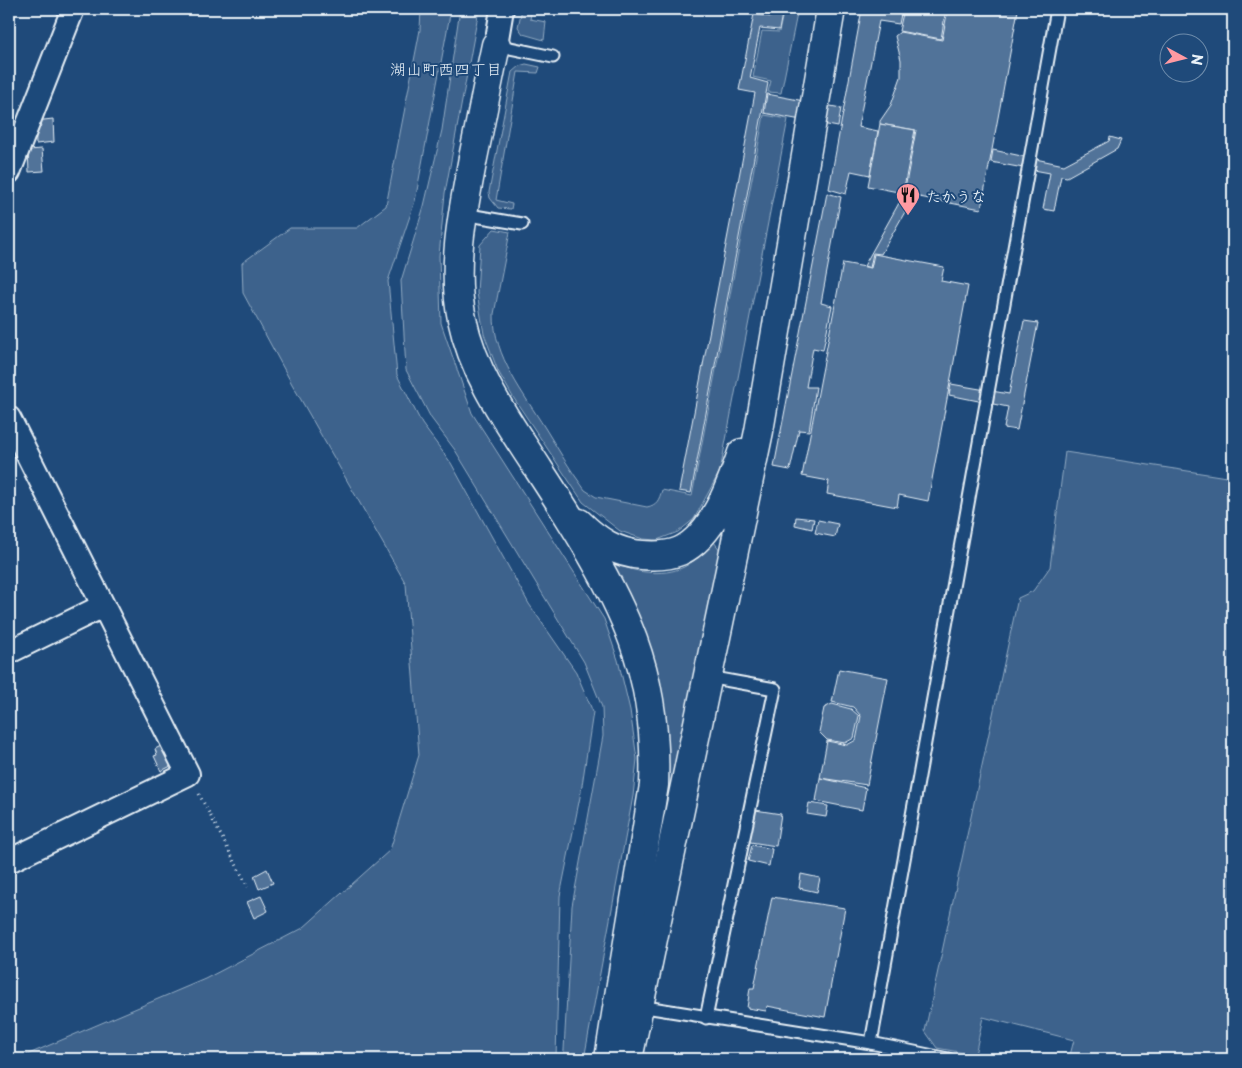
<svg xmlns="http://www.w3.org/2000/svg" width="1242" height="1068" font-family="'Playpen Sans','Klee One',sans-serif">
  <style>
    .green { fill: #3c628c; stroke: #92aac2 }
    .building { fill: #517399; stroke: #e8f1f8 }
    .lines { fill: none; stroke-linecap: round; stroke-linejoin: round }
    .service-casing { stroke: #e8f1f8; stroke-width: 15 }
    .minor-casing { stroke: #e8f1f8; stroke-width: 26 }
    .tertiary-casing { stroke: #e8f1f8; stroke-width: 31 }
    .secondary-casing { stroke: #e8f1f8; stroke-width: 31 }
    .path { stroke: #e8f1f8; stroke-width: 3; stroke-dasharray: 1 4; stroke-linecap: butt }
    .service { stroke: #1f4a7a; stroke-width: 11 }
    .minor { stroke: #1f4a7a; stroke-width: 22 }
    .tertiary { stroke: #1f4a7a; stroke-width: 28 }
    .secondary { stroke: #1f4a7a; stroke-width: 28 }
    .labels { text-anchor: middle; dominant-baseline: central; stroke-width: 4; stroke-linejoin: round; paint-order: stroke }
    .poi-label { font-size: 15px; font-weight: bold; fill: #e8f1f8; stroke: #1f4a7a; text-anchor: start }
    .neighbourhood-label { font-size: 16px; fill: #e8f1f8; stroke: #1f4a7a }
  </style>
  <rect width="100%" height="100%" fill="#1f4a7a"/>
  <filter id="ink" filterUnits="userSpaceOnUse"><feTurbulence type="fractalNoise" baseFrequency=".02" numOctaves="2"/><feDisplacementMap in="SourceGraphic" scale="10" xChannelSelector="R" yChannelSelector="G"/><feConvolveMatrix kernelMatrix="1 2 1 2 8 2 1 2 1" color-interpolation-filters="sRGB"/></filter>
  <g filter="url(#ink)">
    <g class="green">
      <polygon points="421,9 451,9 415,201 388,281 397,375 422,424 451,463 529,604 576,672 593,712 581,792 560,896 556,1059 17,1059 205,979 303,928 390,850 419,755 406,584 292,384 243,293 242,263 290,228 357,228 386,206 420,30"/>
      <polygon points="460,9 479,9 445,193 439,256 441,323 472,413 604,619 618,660 630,710 637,759 633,796 584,1059 563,1059 564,1050 572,906 603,736 602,707 584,662 455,450 431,418 406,370 401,281 424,206 442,130"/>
      <polygon points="522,9 532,9 530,19 546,22 544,40 523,34 518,27"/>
      <polygon points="784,9 798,9 781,93 768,92 771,81 753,77 762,31 779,32"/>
      <polygon points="526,64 540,67 538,73 518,72 496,200 512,204 511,209 498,208 490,198 489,192 512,72 519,66"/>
      <path d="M764,115L788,119L720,471L694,519L678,532L657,540L643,539L620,531L583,502L513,397L498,371L484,334L477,293L480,245L494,229L510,232L494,314C493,356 524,394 545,428C558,449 570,470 585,490L596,497L647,507C657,505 659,500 662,490L692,496Z"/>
      <polygon points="1065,452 1233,478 1233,1059 1069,1059 1074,1040 983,1017 975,1055 937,1048 925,1031 1018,598 1033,591 1050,567"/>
      <path d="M714,542L720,550L643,944L665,784L608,565L612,561C631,573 663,577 684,567C695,561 705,551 714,542Z"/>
    </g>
    <g class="building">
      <polygon points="773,9 783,9 779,30 760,28 750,78 768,83 691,493 679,491 755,93 739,90 754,14 771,17"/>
      <polygon points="862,9 902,9 899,24 879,21 858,127 878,131 870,175 851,171 846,194 829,189"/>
      <polygon points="904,9 946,9 941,39 899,31"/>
      <polygon points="948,9 1018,10 981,209 904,194 916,130 880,124 880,121 891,105 901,77 901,60 895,36 900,32 942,40"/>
      <polygon points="767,94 841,108 838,127 764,113"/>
      <polygon points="53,119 54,142 36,144 35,121"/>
      <polygon points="880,124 915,130 903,193 868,186"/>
      <polygon points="1110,137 1121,140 1117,149 1067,177 1061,176 1054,211 1043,209 1050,173 991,162 993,150 1064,165 1109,141"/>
      <polygon points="42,149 44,171 29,172 28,150"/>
      <polygon points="827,193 841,197 821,303 832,306 823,350 813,348 806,387 816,387 809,431 799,430 790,470 774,467"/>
      <polygon points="904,194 914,196 881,254 873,253 870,268 864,266"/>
      <polygon points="874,254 944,267 941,281 968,286 928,501 899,495 897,507 827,494 829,481 802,476 843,263 871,268"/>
      <polygon points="1024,321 1038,323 1017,430 1004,428 1008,407 949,395 951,384 1009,394"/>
      <polygon points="796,517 814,519 812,529 795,525"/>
      <polygon points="818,520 838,524 835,537 815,533"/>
      <polygon points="839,669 888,678 867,785 820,778 827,741 847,745 856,740 861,716 853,707 832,702"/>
      <polygon points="832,704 851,709 859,716 854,738 845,743 827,740 819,732 824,708"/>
      <polygon points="163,745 173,765 161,771 154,756 157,755 155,749"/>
      <polygon points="820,778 866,788 862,810 816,801"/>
      <polygon points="809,803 828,806 826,817 807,814"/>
      <polygon points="749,809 781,814 776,846 744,841"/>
      <polygon points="752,845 772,849 769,866 748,861"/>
      <polygon points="267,869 273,883 259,889 254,876"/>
      <polygon points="801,874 820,878 817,892 799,888"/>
      <polygon points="261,896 268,911 254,918 247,902"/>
      <polygon points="772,897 845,908 825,1017 767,1006 766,1011 747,1008 750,988 754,988"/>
    </g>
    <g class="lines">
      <g class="service-casing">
        <g id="service">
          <polyline points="496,45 553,57"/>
          <polyline points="463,214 522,224"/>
          <polyline points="639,1006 871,1043"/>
          <polyline points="706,1018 775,689 708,677"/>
          <polyline points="948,1059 871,1043 1057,9"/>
        </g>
      </g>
      <g class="minor-casing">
        <g id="minor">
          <polyline points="496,45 502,9"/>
          <polyline points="9,172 73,9"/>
          <polyline points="9,418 188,774 9,861"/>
          <polyline points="9,652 103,606"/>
        </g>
      </g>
      <g class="tertiary-casing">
        <g id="tertiary">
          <path d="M496,45C488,82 481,120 473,158C463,210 451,266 462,319C474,376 508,422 539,470C573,522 612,583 633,640C650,686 656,736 654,785L618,1002"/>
          <path d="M579,523C597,541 616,553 642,555C654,556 668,556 680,551C713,536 731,485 742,453"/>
          <polyline points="639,1006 759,431 831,9"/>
        </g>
      </g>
      <g class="secondary-casing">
        <g id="secondary">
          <polyline points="609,1059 618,1002"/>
          <polyline points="628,1059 639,1006"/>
        </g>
      </g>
      <polyline class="path" points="199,794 248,887"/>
      <use href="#service" class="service"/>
      <use href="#minor" class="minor"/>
      <use href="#tertiary" class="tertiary"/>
      <use href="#secondary" class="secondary"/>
    </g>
  </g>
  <defs>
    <g id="restaurant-pin" transform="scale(1.25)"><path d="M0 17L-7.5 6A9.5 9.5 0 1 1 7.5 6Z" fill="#ff9aa2" stroke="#1f4a7a"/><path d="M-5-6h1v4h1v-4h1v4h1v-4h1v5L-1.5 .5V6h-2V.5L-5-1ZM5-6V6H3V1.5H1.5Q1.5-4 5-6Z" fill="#111"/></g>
  </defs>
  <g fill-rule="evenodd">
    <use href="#restaurant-pin" x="908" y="195"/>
  </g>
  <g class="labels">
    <g class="poi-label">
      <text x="926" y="195">たかうな</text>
    </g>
    <g class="neighbourhood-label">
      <text x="446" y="68">湖山町西四丁目</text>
    </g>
  </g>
  <rect width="1242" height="1068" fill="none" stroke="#1f4a7a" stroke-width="30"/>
  <rect x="15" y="15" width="1212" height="1038" fill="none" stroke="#e8f1f8" stroke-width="2" filter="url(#ink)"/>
  <g transform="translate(1184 58) rotate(97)"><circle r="24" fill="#1f4a7a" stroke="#6f8dac"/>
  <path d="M0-4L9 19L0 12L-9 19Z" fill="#ff9aa2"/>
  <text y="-8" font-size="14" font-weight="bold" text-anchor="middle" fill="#e8f1f8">N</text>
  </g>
</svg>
